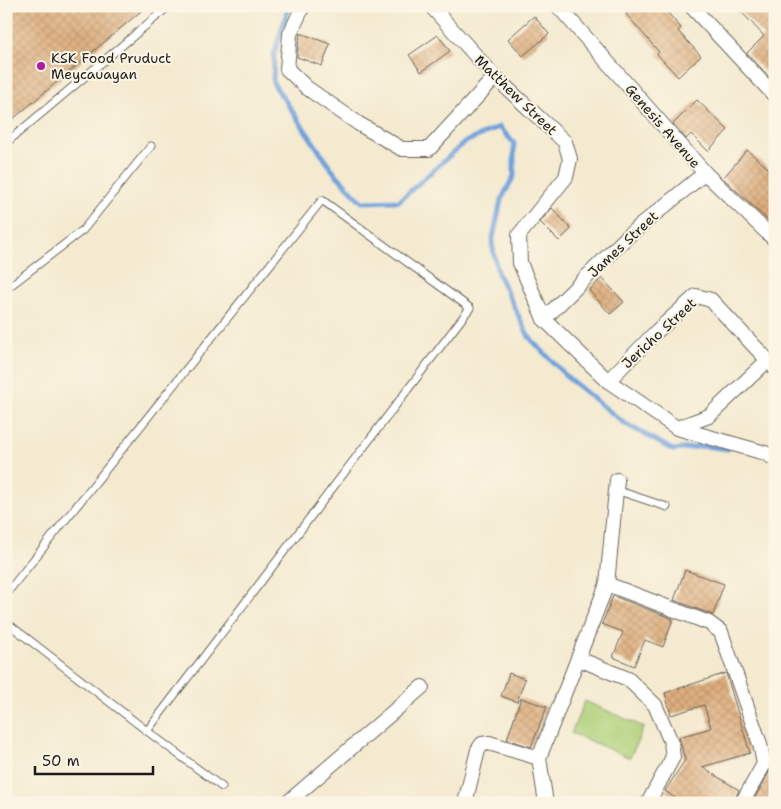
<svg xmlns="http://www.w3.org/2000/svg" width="781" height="809" font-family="'Shantell Sans',sans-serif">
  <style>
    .garden { fill: #add078; stroke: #64764a }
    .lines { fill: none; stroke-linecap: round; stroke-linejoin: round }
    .stream { stroke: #70a2db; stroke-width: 5 }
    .building { fill: url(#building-cross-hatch) }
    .lane-casing { stroke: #68645b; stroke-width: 9 }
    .street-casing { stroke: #68645b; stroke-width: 16 }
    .lane { stroke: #fff; stroke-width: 7 }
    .street { stroke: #fff; stroke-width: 14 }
    .poi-dot { fill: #b5179e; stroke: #fcf5e5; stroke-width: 2 }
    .labels { text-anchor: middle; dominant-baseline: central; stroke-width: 4; stroke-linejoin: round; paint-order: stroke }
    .poi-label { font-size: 14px; fill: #1c1c1c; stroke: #fcf5e5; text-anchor: start }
    .street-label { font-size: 14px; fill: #1c1c1c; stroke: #fcf5e5 }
  </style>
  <defs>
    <pattern id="building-cross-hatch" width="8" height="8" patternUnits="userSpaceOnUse" patternTransform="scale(1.25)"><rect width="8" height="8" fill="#deaf7f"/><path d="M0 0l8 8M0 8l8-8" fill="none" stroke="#be966d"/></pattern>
  </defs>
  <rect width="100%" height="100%" fill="#fcf5e5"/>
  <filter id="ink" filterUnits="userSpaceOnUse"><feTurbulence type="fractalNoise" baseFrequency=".02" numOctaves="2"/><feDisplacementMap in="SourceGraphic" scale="10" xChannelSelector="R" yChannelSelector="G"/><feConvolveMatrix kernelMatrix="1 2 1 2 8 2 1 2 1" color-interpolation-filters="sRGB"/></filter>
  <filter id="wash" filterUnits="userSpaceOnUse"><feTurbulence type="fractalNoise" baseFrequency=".0096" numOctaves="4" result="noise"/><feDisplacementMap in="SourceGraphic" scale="20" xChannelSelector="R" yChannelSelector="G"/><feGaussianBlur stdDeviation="1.12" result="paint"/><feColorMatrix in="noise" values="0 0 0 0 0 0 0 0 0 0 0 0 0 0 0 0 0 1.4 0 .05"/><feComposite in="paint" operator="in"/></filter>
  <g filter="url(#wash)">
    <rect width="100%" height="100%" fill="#f4ead0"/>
    <polygon class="garden" points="585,701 644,727 630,758 571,733"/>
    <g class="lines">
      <polyline class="stream" points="289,6 274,54 273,83 333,171 362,202 399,201 465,142 499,127 514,143 514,176 501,200 492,243 498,274 529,337 568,378 624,423 673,450 704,446 728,449"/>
    </g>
    <g id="blocks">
      <g class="building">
        <polygon points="6,6 147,6 6,125"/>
        <polygon points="634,6 662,6 681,28 678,31 701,56 678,77 657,54 659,52 626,14"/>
        <polygon points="736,6 771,6 775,10 775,83 747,53 764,36"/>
        <polygon points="534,16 549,34 523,56 508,39"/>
        <polygon points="300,33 330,44 322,66 297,57"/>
        <polygon points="438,35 450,51 421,72 409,55"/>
        <polygon points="697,100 728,130 708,151 691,134 686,139 673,124"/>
        <polygon points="747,150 775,174 775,214 769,221 723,178"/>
        <polygon points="552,208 571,229 559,241 540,222"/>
        <polygon points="602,278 624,302 610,314 589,290"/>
        <polygon points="685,570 724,584 713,615 674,600"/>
        <polygon points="613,596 673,619 663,647 645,640 634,666 613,657 623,632 602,624"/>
        <polygon points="509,673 525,679 517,702 501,696"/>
        <polygon points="726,673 750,753 702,767 739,790 733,803 683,803 665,791 685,760 679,737 711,728 704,705 671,715 665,693"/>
        <polygon points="521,698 547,707 531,747 507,739"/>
        <polygon points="775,763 775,803 752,803 772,767"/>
      </g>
    </g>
  </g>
  <g filter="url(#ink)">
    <use href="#blocks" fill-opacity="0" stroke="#68645b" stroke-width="1"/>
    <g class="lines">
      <g class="lane-casing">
        <g id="lane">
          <polyline points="6,143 169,6"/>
          <polyline points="6,289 83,230 151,146"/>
          <polyline points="616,490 667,507"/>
          <polyline points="6,594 322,200 470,308 147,731 222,787"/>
          <polyline points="6,622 147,731"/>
        </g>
      </g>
      <g class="street-casing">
        <g id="street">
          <polyline points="303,6 290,34 287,69 307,88 359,124 402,149 429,149 495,77"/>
          <polyline points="431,6 495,77 565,142 570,159 566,177 519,235 520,263 544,319 608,381 677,428 765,453 775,459"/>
          <polyline points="558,6 705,173 775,240"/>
          <polyline points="691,6 775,96"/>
          <polyline points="544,319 629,235 705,173"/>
          <polyline points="608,381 657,331 696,296 711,300 775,368"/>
          <polyline points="677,428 709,416 767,361"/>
          <polyline points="607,584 709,623 721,632 760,744 764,764 742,803"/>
          <polyline points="579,659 628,679 655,705 671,742 673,757 648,803"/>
          <polyline points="287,803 422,687"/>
          <polyline points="465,803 478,750 482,744 489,743 539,758"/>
          <polyline points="546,803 539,758 607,584 617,480"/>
        </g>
      </g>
      <use href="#lane" class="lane"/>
      <use href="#street" class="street"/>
    </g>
  </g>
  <circle class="poi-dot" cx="41" cy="66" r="5"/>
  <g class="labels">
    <g class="poi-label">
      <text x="51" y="58">KSK Food Pruduct<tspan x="51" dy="16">Meycauayan</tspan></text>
    </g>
    <g class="street-label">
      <text transform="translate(516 95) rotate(44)">Matthew Street</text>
      <text transform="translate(663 126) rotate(49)">Genesis Avenue</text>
      <text transform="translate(623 244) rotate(-43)">James Street</text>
      <text transform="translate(659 333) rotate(-43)">Jericho Street</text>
    </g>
  </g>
  <rect width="781" height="809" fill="none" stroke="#fcf5e5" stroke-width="25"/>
  <path d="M35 766v8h118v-8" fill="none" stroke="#1c1c1c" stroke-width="2.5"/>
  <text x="42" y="766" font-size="15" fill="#1c1c1c" stroke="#fcf5e5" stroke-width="4" paint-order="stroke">50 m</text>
</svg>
